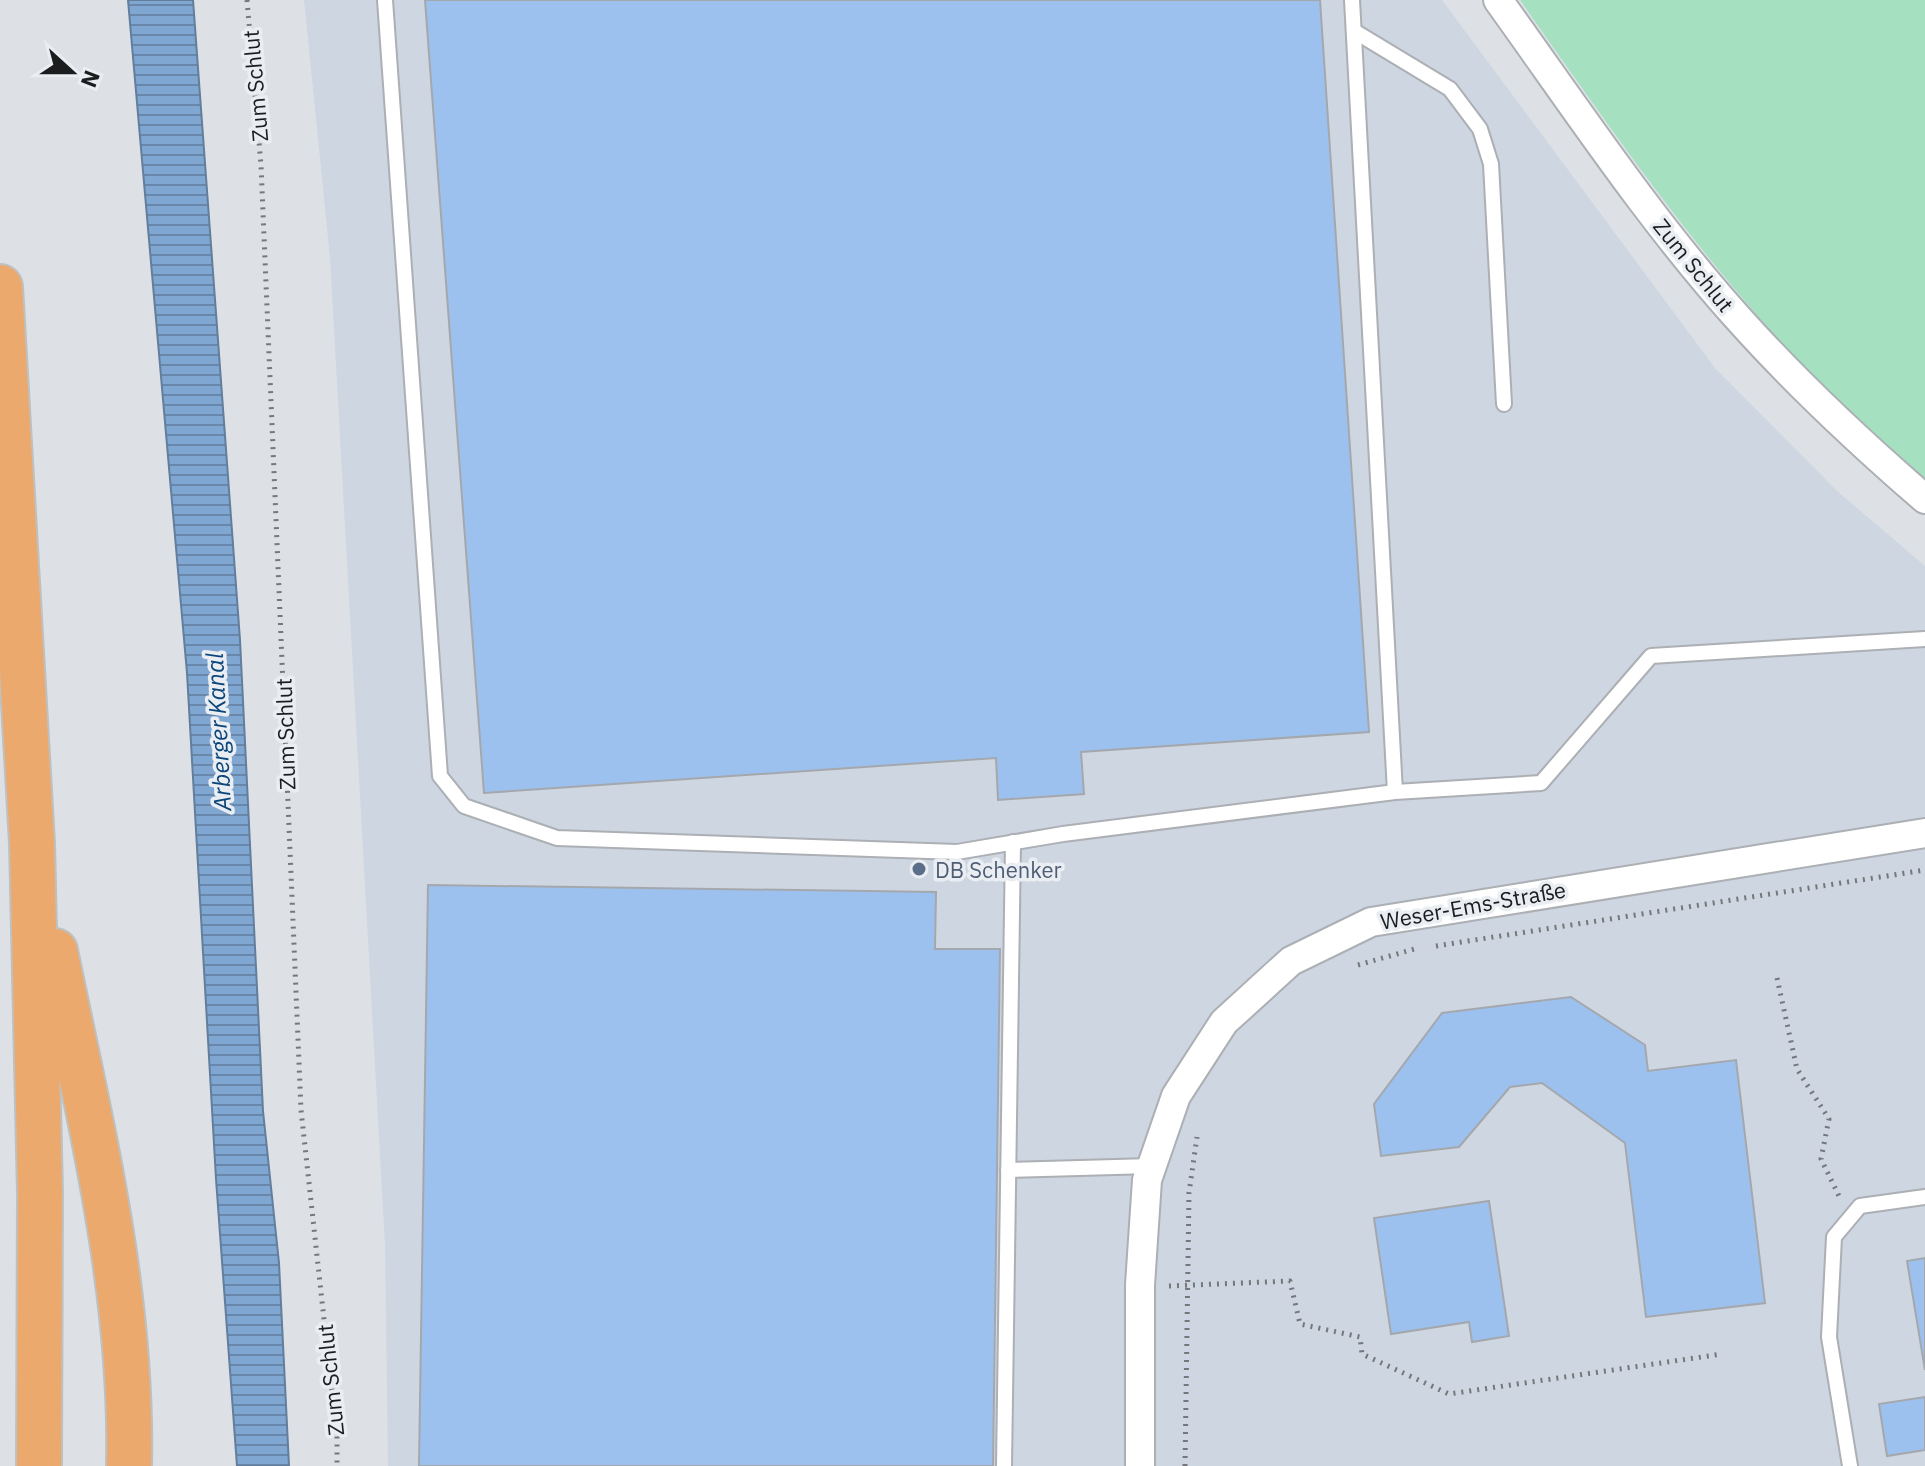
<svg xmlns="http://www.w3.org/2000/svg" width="1925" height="1466" font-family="'IBM Plex Sans',sans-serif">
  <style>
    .built { fill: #cdd6e1 }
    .green { fill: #a5e1c1 }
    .water { fill: url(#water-rules); stroke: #627e9c; stroke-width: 2 }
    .building { fill: #9dc1ef; stroke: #a4a8ad; stroke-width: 2 }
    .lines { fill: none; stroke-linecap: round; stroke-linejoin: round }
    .service-casing { stroke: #acafb4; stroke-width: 18 }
    .minor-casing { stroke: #acafb4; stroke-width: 32 }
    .motorway-casing { stroke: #bfc0c0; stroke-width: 48 }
    .path { stroke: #75777a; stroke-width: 5; stroke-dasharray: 2 6; stroke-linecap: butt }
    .service { stroke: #fff; stroke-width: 14 }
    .minor { stroke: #fff; stroke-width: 28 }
    .motorway { stroke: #eba96e; stroke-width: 44 }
    .service-dot { fill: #5c6f8a; stroke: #eaeef3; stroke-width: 3 }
    .labels { text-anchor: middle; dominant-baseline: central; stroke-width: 7; stroke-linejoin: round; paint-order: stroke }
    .street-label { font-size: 22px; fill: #1c1d1f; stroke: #eaeef3 }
    .service-label { font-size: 22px; fill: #4e5e75; stroke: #eaeef3; text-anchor: start }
    .water-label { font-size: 24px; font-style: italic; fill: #0c467b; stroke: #eaeef3 }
  </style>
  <defs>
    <pattern id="water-rules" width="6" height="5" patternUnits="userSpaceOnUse" patternTransform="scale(2)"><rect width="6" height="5" fill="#80a7d2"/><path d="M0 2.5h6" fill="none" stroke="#6887aa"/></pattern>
  </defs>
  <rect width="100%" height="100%" fill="#dde1e6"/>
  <polygon class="built" points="304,0 1442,0 1715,368 1837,491 1925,566 1925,1466 388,1466 385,1245 330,257"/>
  <path class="green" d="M1520,0H1925V483C1896,460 1871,434 1845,408C1716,283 1623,146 1520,0Z"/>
  <polygon class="water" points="128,0 193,0 240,640 263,1111 279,1263 289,1466 237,1466 216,1179 187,673"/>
  <g class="building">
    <polygon points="425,0 1320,0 1369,732 1081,752 1084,794 998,800 996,758 484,793"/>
    <polygon points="428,885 936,892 935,949 1000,949 993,1466 419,1466"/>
    <polygon points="1571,997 1645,1045 1648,1071 1736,1060 1765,1303 1646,1317 1625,1143 1542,1083 1510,1087 1459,1147 1381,1156 1374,1104 1442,1013"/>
    <polygon points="1489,1201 1509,1336 1472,1342 1469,1322 1391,1334 1374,1218"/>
    <polygon points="1925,1258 1925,1370 1907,1261"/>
    <polygon points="1925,1397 1925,1450 1887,1456 1879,1404"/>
  </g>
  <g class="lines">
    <g class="service-casing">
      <g id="service">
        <polyline points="385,0 440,776 464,806 557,838 957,852 1063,834 1395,792 1541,783 1651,656 1925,639"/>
        <polyline points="1352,0 1395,792"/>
        <polyline points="1354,31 1450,89 1480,129 1491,164 1504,404"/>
        <polyline points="1008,1170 1152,1166"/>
        <polyline points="1004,1466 1013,842"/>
        <polyline points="1850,1466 1829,1337 1834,1237 1860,1206 1925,1197"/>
      </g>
    </g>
    <g class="minor-casing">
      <g id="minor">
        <path d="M1498,0C1575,107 1649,219 1737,317C1795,382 1859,442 1925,499"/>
        <polyline points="1140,1466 1140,1285 1147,1180 1176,1096 1224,1022 1291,961 1371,922 1925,833"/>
      </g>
    </g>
    <g class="motorway-casing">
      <g id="motorway">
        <polyline points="0,287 32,843 40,1193 39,1466"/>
        <path d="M55,951C90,1122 133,1291 129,1466"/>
      </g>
    </g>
    <g class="path">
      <polyline points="247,0 261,165 301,1110 337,1438 337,1466"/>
      <polyline points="1436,946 1925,870"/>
      <polyline points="1358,965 1418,948"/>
      <polyline points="1777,978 1797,1069 1829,1119 1821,1159 1839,1196"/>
      <polyline points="1169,1286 1290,1281 1300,1324 1360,1337 1362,1354 1449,1394 1722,1354"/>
      <polyline points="1185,1466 1189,1193 1197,1137"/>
    </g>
    <use href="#service" class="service"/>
    <use href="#minor" class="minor"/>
    <use href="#motorway" class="motorway"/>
  </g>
  <circle class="service-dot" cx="919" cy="869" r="8"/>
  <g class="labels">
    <g class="street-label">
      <text transform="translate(255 86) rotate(-95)">Zum Schlut</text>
      <text transform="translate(1694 265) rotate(51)">Zum Schlut</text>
      <text transform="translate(285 734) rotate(-92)">Zum Schlut</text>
      <text transform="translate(1473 905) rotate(-10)">Weser-Ems-Straße</text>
      <text transform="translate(330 1380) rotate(-96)">Zum Schlut</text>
    </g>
    <g class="service-label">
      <text x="935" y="869">DB Schenker</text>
    </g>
    <g class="water-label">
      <text transform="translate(218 732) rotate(-93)">Arberger Kanal</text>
    </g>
  </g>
  <g transform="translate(72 72) rotate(111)" stroke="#eaeef3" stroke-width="6" paint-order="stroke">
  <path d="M0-6L14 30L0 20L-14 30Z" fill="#1c1d1f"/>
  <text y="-12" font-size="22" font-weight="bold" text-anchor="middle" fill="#1c1d1f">N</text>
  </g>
</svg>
